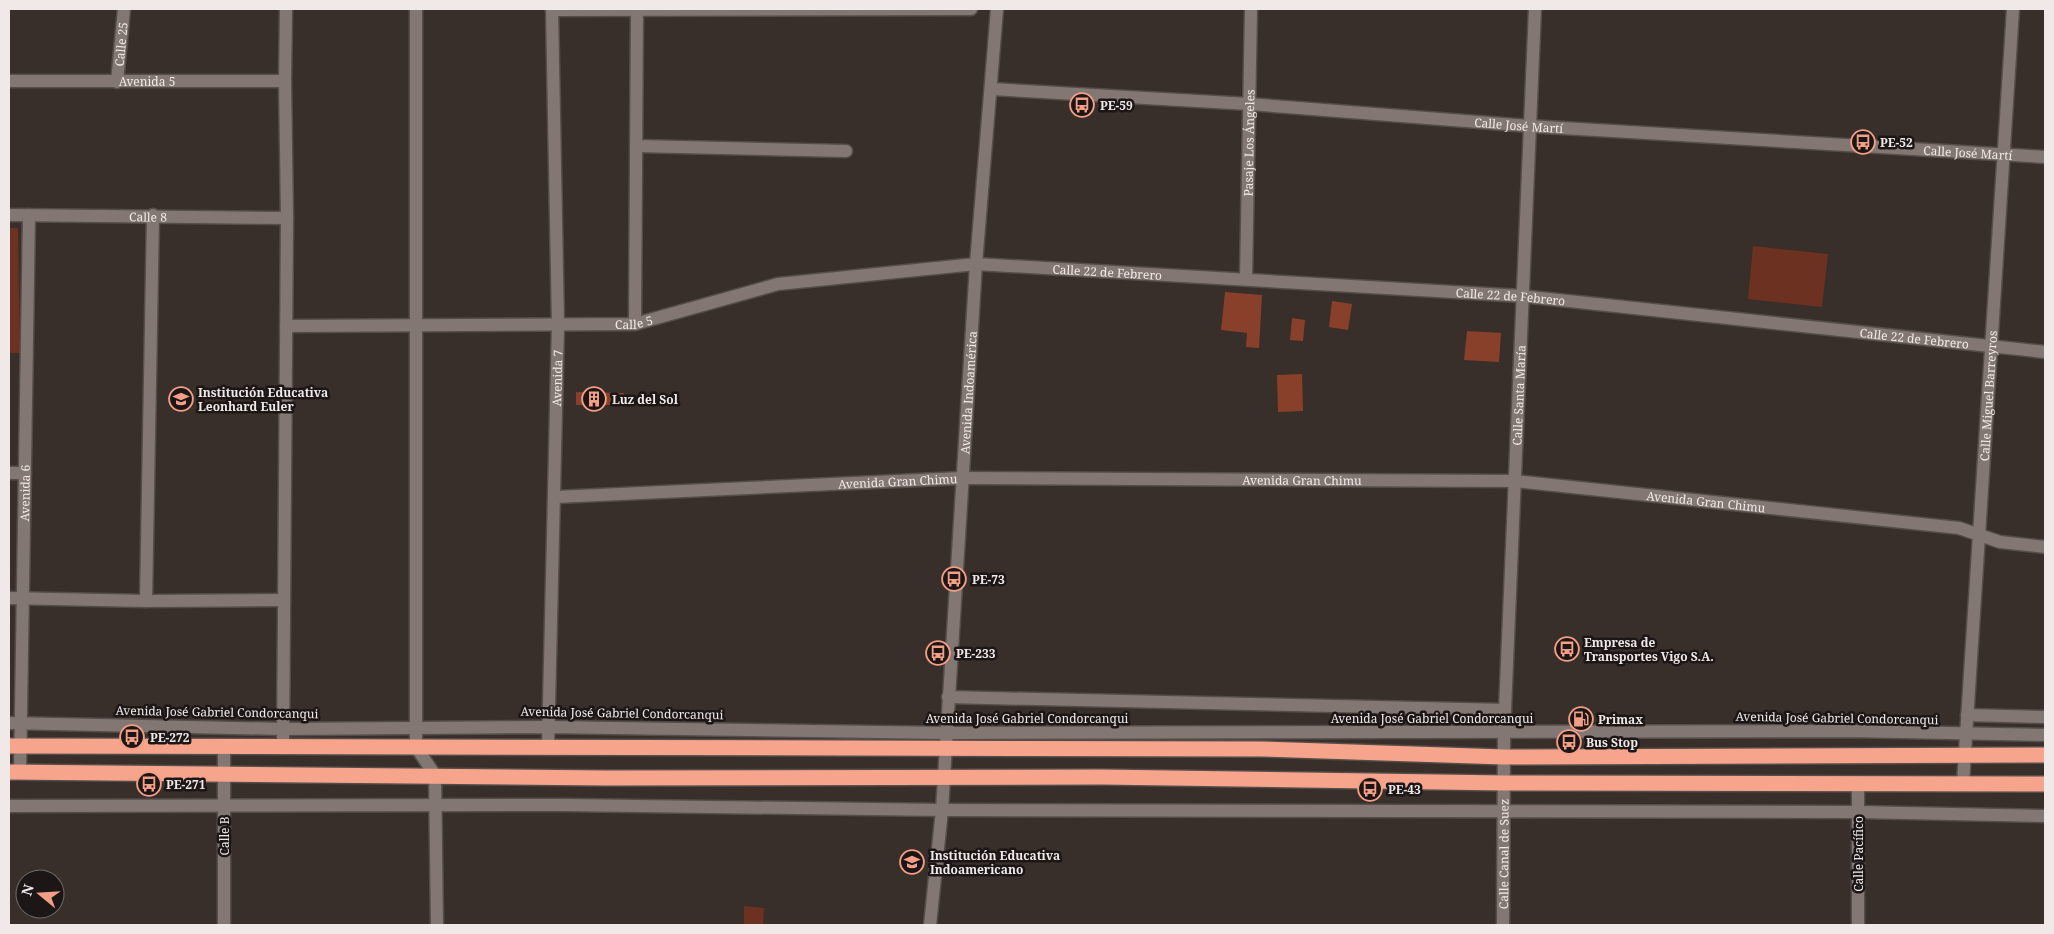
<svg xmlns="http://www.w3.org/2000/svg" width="2054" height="934" font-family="'Noto Serif',serif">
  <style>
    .green { fill: #6c3120 }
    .building { fill: #89402b }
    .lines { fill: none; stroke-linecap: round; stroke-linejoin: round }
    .street-casing { stroke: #554d4a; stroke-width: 15 }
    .secondary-casing { stroke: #554d4a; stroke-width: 15 }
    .highway-casing { stroke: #554d4a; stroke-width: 18 }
    .street { stroke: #837773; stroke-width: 12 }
    .secondary { stroke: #837773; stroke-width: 12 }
    .highway { stroke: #f6a48c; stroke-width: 15 }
    .labels { text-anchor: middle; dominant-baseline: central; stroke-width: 5; stroke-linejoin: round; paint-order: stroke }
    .street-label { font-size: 12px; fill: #f0e9e7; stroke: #1c1716 }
    .poi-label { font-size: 12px; font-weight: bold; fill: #f0e9e7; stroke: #1c1716; text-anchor: start }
  </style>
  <rect width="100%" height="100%" fill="#382e2a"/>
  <g class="green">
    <polygon points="9,228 18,228 20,353 9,353"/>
    <polygon points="1753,246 1828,254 1822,307 1748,299"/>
    <polygon points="744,906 764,908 763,925 744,925"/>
  </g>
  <g class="building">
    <polygon points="1225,292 1262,295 1259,348 1246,347 1247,333 1221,330"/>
    <polygon points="1332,301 1352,304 1348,330 1329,327"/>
    <polygon points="1292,318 1305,320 1303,341 1290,340"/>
    <polygon points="1467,331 1501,333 1499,362 1464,360"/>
    <polygon points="1302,374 1303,411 1278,412 1277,375"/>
    <polygon points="576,392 624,393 624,405 576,405"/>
  </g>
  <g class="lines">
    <g class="street-casing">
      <g id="street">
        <polyline points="416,9 416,747 435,775 437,925"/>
        <polyline points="552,10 971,9"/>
        <path id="s1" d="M9,81H285"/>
        <path id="s2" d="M117,82L124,9"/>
        <path id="s3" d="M992,89L1249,104L1529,126L2045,157"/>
        <polyline points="637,146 846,151"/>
        <path id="s4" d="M9,215L287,218"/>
        <path id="s5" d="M1246,278L1251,9"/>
        <polyline points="635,324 637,10"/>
        <path id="s6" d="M286,326L635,324L778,284L976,264L1522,296L2045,352"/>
        <polyline points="9,473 25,473"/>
        <path id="s7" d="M556,497L961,478"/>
        <polyline points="9,598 146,601 284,600"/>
        <polyline points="146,601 153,215"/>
        <polyline points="948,697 1505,710"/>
        <polyline points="1967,715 2045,717"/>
        <polyline points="224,747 224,925"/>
        <polyline points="283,747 287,218 285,81 286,9"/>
        <path id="s8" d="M548,747L558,325L552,9"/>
        <path id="s9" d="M20,772L29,215"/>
        <path id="s10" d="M1963,783L2013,9"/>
        <path id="s11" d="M1503,925L1504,733L1535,9"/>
        <polyline points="1858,925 1858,783"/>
      </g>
    </g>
    <g class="secondary-casing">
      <g id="secondary">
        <path id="s12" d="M961,478L1515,481L1959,528L2000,542L2045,547"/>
        <polyline points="9,723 283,729 547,727 946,733 1850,731 2045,735"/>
        <polyline points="9,806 564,805 942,810 1858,812 2045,816"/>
        <path id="s13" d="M930,925L942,810L976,264L997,9"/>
      </g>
    </g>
    <g class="highway-casing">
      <g id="highway">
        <polyline points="9,746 1261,749 1504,757 2045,755"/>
        <polyline points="9,772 606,778 1102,777 1505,783 2045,784"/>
      </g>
    </g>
    <use href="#street" class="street"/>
    <use href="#secondary" class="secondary"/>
    <use href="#highway" class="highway"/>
  </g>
  <defs>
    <g id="bus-ring" transform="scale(1.25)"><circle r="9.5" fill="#1c1716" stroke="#f39f86" stroke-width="1.5"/><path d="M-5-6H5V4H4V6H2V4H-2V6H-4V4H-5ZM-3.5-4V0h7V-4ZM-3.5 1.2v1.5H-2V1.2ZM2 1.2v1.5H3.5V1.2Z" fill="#f39f86"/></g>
    <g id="school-ring" transform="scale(1.25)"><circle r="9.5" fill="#1c1716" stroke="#f39f86" stroke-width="1.5"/><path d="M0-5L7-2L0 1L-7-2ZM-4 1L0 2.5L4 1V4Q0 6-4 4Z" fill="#f39f86"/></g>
    <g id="building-ring" transform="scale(1.25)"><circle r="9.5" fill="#1c1716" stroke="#f39f86" stroke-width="1.5"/><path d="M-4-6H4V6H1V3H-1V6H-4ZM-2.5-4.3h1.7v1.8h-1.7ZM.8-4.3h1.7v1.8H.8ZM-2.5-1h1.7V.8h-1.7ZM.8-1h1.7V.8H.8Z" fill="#f39f86"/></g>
    <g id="fuel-ring" transform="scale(1.25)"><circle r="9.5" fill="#1c1716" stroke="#f39f86" stroke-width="1.5"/><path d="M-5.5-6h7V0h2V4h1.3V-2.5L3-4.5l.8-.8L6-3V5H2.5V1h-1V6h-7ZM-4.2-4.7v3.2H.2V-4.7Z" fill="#f39f86"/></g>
  </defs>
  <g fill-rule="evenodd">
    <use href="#bus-ring" x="1082" y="105"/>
    <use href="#bus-ring" x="1863" y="142"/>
    <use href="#school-ring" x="181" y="399"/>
    <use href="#building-ring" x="594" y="399"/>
    <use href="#bus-ring" x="954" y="579"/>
    <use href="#bus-ring" x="1567" y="649"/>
    <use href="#bus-ring" x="938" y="653"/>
    <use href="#fuel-ring" x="1581" y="719"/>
    <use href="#bus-ring" x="132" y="737"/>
    <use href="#bus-ring" x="1569" y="742"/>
    <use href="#bus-ring" x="149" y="784"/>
    <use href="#bus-ring" x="1370" y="789"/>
    <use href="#school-ring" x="912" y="862"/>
  </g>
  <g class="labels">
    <g class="street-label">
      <text stroke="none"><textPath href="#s2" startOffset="38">Calle 25</textPath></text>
      <text stroke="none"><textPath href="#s1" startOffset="138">Avenida 5</textPath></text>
      <text stroke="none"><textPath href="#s3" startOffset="528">Calle José Martí</textPath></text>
      <text stroke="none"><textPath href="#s5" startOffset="135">Pasaje Los Ángeles</textPath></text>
      <text stroke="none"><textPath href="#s3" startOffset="978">Calle José Martí</textPath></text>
      <text stroke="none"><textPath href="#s4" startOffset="139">Calle 8</textPath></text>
      <text stroke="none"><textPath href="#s6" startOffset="828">Calle 22 de Febrero</textPath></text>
      <text stroke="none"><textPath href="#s6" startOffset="1232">Calle 22 de Febrero</textPath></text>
      <text stroke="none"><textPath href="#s6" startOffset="348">Calle 5</textPath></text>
      <text stroke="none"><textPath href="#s6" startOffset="1638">Calle 22 de Febrero</textPath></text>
      <text stroke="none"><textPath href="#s8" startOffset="369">Avenida 7</textPath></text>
      <text stroke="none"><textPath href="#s13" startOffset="534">Avenida Indoamérica</textPath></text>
      <text stroke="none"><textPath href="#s11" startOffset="530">Calle Santa María</textPath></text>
      <text stroke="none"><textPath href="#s10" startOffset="388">Calle Miguel Barreyros</textPath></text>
      <text stroke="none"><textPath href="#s12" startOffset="341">Avenida Gran Chimu</textPath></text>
      <text stroke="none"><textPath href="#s7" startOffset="342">Avenida Gran Chimu</textPath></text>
      <text stroke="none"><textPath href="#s9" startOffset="279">Avenida 6</textPath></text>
      <text stroke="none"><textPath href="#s12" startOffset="746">Avenida Gran Chimu</textPath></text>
      <text transform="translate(217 712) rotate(1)">Avenida José Gabriel Condorcanqui</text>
      <text transform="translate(622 713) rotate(1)">Avenida José Gabriel Condorcanqui</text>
      <text x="1027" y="718">Avenida José Gabriel Condorcanqui</text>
      <text x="1432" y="718">Avenida José Gabriel Condorcanqui</text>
      <text transform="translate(1837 718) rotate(1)">Avenida José Gabriel Condorcanqui</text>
      <text transform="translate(224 836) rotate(-90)">Calle B</text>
      <text stroke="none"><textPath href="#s11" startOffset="71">Calle Canal de Suez</textPath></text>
      <text transform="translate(1858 854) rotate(-90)">Calle Pacífico</text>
    </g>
    <g class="poi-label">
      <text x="1100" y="105">PE-59</text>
      <text x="1880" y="142">PE-52</text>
      <text x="198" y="392">Institución Educativa<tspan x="198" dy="14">Leonhard Euler</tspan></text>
      <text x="612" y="399">Luz del Sol</text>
      <text x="972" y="579">PE-73</text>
      <text x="1584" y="642">Empresa de<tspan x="1584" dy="14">Transportes Vigo S.A.</tspan></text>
      <text x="956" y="653">PE-233</text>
      <text x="1598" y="719">Primax</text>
      <text x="150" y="737">PE-272</text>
      <text x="1586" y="742">Bus Stop</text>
      <text x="166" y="784">PE-271</text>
      <text x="1388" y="789">PE-43</text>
      <text x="930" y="855">Institución Educativa<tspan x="930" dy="14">Indoamericano</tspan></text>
    </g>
  </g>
  <rect width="2054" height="934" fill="none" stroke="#f0e9e7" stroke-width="20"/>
  <g transform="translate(40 894) rotate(288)"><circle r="24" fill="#1c1716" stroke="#716b6a"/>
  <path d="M0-4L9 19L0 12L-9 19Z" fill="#f39f86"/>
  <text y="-8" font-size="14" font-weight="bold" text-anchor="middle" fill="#f0e9e7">N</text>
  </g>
</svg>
